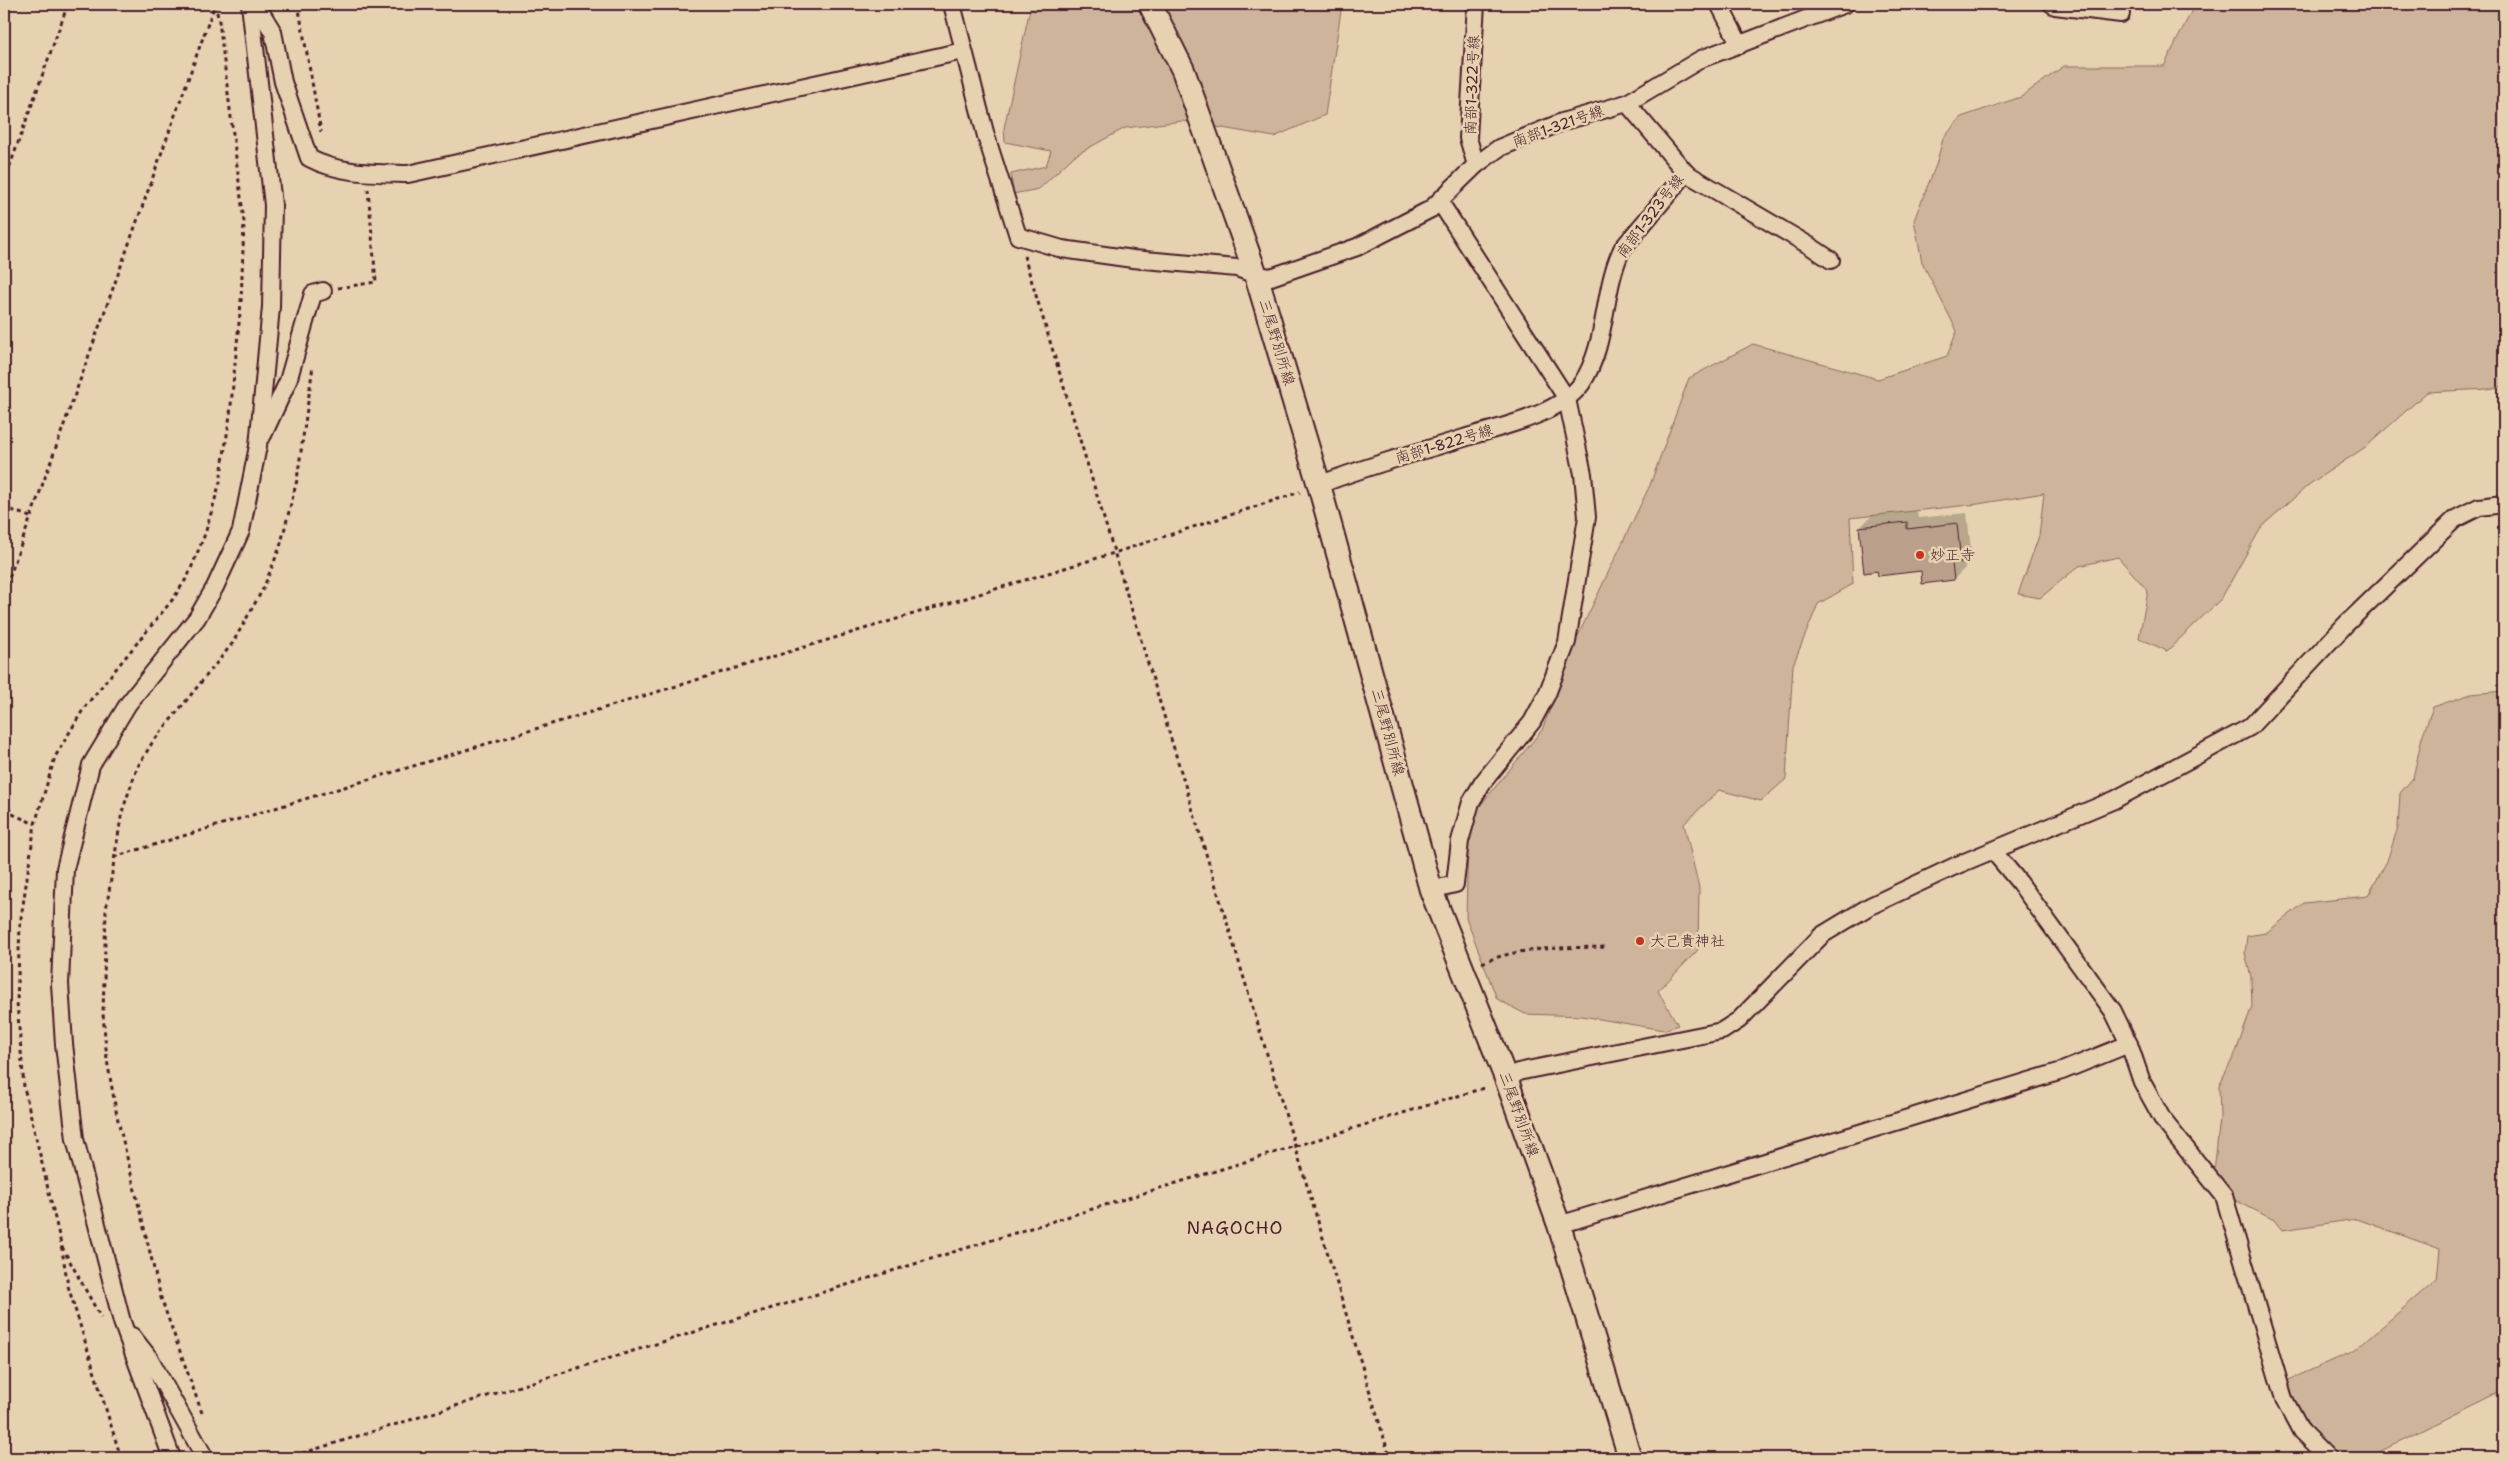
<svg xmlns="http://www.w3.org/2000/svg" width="2508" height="1462" font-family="'Shantell Sans','Klee One',sans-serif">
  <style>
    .green { fill: #cdb49a; stroke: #8c6a62 }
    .shadow { fill: #0003 }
    .building { fill: #ba9f8b; stroke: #4a1f2b }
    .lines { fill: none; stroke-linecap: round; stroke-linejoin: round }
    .street-casing { stroke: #4a1f2b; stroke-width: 20 }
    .secondary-casing { stroke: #4a1f2b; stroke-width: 26 }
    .path { stroke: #4a1f2b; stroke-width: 3; stroke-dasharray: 4 4; stroke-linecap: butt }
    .street { stroke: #e6d1b0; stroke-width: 16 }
    .secondary { stroke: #e6d1b0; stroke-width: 22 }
    .poi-dot { fill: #c8321e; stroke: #e6d1b0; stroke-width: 2 }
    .labels { text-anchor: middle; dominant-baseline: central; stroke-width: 5; stroke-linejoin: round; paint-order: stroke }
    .street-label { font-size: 15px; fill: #4a1f2b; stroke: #e6d1b0 }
    .poi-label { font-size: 15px; fill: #4a1f2b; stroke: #e6d1b0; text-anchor: start }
    .quarter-label { font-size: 18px; letter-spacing: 1px; fill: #4a1f2b; stroke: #e6d1b0 }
  </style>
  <rect width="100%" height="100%" fill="#e6d1b0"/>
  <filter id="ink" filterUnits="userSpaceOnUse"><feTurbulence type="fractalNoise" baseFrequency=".02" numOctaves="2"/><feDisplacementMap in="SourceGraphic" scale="10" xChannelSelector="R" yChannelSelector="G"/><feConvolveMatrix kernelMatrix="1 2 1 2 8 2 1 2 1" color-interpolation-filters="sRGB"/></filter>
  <g filter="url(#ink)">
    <g class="green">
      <polygon points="1031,4 1342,4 1325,115 1274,137 1182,121 1125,128 1074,156 1039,189 1013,194 1011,174 1046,166 1051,151 1005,142 1004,128"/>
      <polygon points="2195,4 2504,4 2504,386 2488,389 2427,392 2367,446 2311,483 2262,526 2221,599 2167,651 2139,638 2148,591 2118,557 2079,566 2040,598 2018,594 2039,536 2044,493 1978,504 1850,518 1853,584 1818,604 1793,665 1786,779 1761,801 1719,790 1684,824 1699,888 1698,950 1658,991 1678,1025 1664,1030 1582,1016 1525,1014 1497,999 1466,918 1468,839 1479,807 1542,730 1576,640 1650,485 1689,378 1753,344 1878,379 1947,356 1957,331 1922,262 1914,220 1936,165 1943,139 1961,117 2021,97 2064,66 2164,66"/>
      <polygon points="2504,691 2504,1390 2367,1458 2341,1458 2302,1424 2284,1382 2354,1351 2437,1279 2440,1249 2357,1219 2282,1230 2274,1220 2231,1198 2214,1171 2220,1118 2219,1085 2236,1052 2252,1006 2251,977 2245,953 2247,936 2266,933 2304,903 2368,896 2387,861 2398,827 2400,793 2413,778 2422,737 2433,707 2471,694"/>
    </g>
    <polygon class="shadow" points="1917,511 1918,518 1967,513 1971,550 1964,558 1965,568 1954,579 1922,570 1860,527 1872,516"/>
    <polygon class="building" points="1907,522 1907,529 1957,523 1961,563 1952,563 1954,580 1922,584 1921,571 1878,576 1877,571 1864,573 1859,527"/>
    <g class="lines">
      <g class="street-casing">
        <g id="street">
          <path d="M256,4L273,32L283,82L309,158C339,174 374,173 408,174L963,51"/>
          <polyline points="952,4 986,136 1018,236 1062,249 1133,259 1237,268 1256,275 1271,277 1357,247 1431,209 1476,165 1499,148 1562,122 1627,103 1701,59 1845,4"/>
          <polyline points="1476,4 1468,138 1476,165"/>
          <polyline points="1719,4 1740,45"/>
          <polyline points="2052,4 2055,6 2121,14"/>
          <polyline points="1627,103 1686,173 1810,246 1831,260"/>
          <polyline points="263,435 288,381 313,294 323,291"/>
          <path d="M1319,485C1366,466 1416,453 1464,438C1499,427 1560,415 1582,383C1608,343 1602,291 1622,249L1686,173"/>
          <polyline points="1994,852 2019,882 2113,1011 2129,1044 2142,1082 2163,1120 2224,1196 2284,1399 2301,1431 2328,1458"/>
          <polyline points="1431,890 1455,884 1460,841 1471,802 1483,782 1532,722 1547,694 1567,642 1587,517 1583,474 1567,399 1440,202"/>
          <polyline points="1507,1081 1518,1072 1722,1031 1739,1020 1822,935 1870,906 1955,866 2114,800 2250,727 2346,624 2455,519 2479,507 2504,504"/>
          <polyline points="1559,1225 2062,1071 2129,1044"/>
          <polyline points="132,1336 150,1359 205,1458"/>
          <polyline points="172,1458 122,1322 75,1139 64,1044 60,984 65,869 91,765 128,704 197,618 215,587 241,531 258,446 271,307 273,205 250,4"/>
        </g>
      </g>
      <g class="secondary-casing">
        <polyline id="secondary" points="1150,4 1183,70 1256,275 1319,485 1431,890 1507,1081 1559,1225 1630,1458"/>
      </g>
      <g class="path">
        <polyline points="298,4 321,132"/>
        <polyline points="4,182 68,4"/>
        <polyline points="1024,256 1390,1458"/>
        <polyline points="338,288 376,282 368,189"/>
        <polyline points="4,507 30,517"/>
        <polyline points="4,592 215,4"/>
        <polyline points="4,784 10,813 35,824"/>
        <polyline points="4,818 10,813"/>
        <polyline points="114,857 1114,553 1300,492"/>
        <path d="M1482,963C1520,946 1566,948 1607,947"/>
        <polyline points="62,1247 101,1318"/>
        <polyline points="202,1413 161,1298 117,1116 107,1060 103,1014 106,910 122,812 137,768 152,743 232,644 263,589 280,547 297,480 313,366"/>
        <polyline points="121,1458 68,1286 61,1244 24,1087 17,1003 20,925 35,824 55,757 84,708 173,599 188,576 205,534 220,482 230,415 241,303 244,222 219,21 215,4"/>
        <polyline points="287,1458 1487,1087"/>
      </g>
      <use href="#street" class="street"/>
      <use href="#secondary" class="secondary"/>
    </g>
  </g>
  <g class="poi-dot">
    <circle cx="1920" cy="555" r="5"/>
    <circle cx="1640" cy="941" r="5"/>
  </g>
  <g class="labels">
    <g class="street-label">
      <text transform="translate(1472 85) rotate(-88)">南部1-322号線</text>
      <text transform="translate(1558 126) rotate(-20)">南部1-321号線</text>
      <text transform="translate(1650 216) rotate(-53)">南部1-323号線</text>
      <text transform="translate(1277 342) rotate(73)">三尾野別所線</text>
      <text transform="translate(1444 444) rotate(-17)">南部1-822号線</text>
      <text transform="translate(1388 732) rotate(75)">三尾野別所線</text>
      <text transform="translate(1519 1114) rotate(70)">三尾野別所線</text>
    </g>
    <g class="poi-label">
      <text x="1930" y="555">妙正寺</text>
      <text x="1650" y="941">大己貴神社</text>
    </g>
    <g class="quarter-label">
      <text x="1235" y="1228">NAGOCHO</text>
    </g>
  </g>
  <rect width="2508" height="1462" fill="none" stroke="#e6d1b0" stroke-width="20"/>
  <rect x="10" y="10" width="2488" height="1442" fill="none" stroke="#4a1f2b" stroke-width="2" filter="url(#ink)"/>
</svg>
